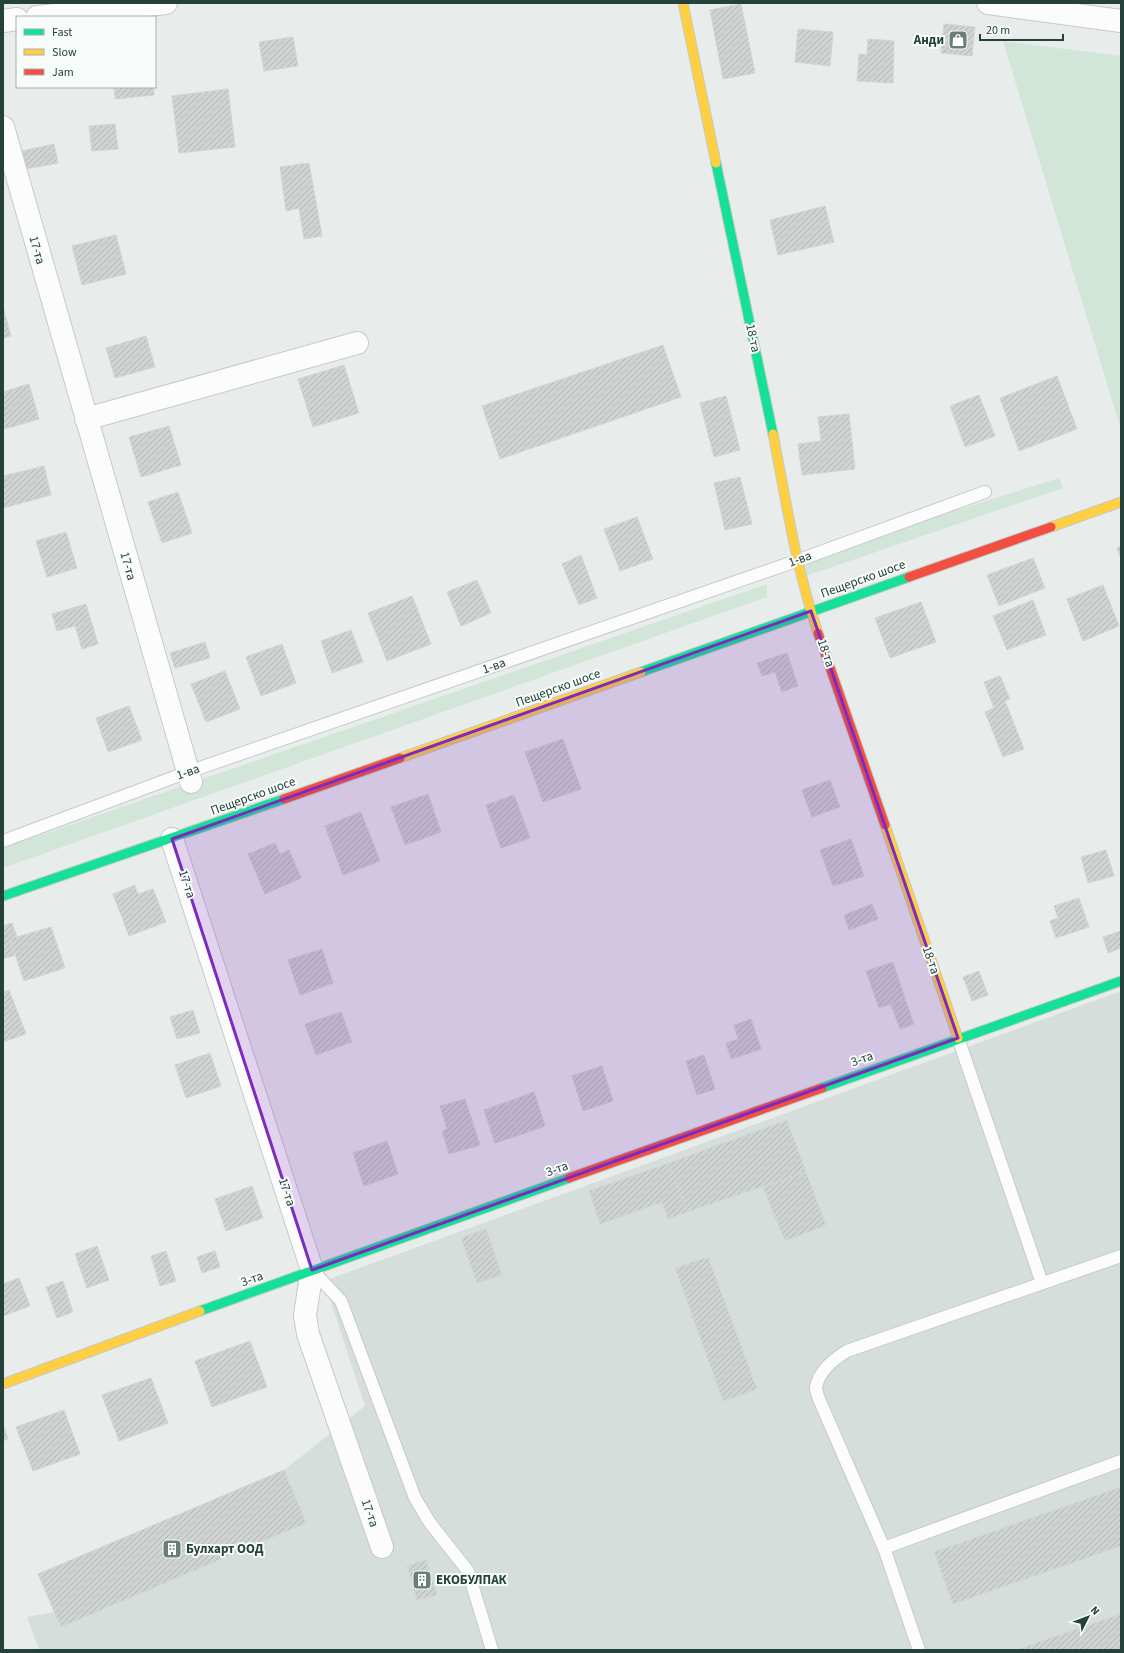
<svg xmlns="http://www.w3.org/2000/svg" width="1124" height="1653" font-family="'Source Sans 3',sans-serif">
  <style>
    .built { fill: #d6dedb }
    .green { fill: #d1e6d8 }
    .building { fill: url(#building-hatch); stroke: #d1d6d4 }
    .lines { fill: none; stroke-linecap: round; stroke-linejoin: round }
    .lane-casing { stroke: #c5cac8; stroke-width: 14 }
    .street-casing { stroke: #c5cac8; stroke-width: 24 }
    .fast-casing { stroke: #c3cbc8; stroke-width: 11 }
    .slow-casing { stroke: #c3cbc8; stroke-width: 11 }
    .jam-casing { stroke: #c3cbc8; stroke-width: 11 }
    .lane { stroke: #fcfcfc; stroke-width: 12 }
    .street { stroke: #fcfcfc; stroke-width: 22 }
    .fast { stroke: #16e098; stroke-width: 9 }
    .slow { stroke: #ffcf43; stroke-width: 9 }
    .jam { stroke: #f24e42; stroke-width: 9 }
    .marked { fill: #7b2cbf; fill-opacity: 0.2; stroke: #7b2cbf; stroke-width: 3; stroke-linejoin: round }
    .labels { text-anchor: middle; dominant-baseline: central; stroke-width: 4; stroke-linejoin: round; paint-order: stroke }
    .poi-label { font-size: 13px; font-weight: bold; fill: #24423a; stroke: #f7fbf9; text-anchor: start }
    .street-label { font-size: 13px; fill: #24423a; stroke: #f7fbf9 }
  </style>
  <defs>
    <pattern id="building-hatch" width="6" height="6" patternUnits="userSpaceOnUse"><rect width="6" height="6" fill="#cfd4d2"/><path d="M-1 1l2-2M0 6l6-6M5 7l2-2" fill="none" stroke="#b2b7b5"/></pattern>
  </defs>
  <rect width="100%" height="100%" fill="#e8edeb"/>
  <polygon class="built" points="1121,991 1121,1650 39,1650 27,1617 54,1612 38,1574 284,1470 365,1406 324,1281"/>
  <g class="green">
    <polygon points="1003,41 1121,56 1121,430"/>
    <polygon points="1059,478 1063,488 803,577 799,560"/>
    <polygon points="767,584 767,597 3,868 3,848"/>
  </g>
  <g class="building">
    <polygon points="741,4 755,73 723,79 710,10"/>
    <polygon points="944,24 975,27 972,56 941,53"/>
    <polygon points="798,29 833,32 830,66 795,62"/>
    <polygon points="293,37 298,66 264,71 259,42"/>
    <polygon points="868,39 894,41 893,83 857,81 859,54 867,55"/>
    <polygon points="114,87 153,87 154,95 115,99"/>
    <polygon points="228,89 235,147 179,153 172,96"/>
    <polygon points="115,124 118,149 92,151 89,126"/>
    <polygon points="54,144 58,163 26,169 22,151"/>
    <polygon points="309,163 322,236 304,239 299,208 286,211 280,167"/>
    <polygon points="825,206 834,242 778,255 770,220"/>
    <polygon points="116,235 126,274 82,285 72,246"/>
    <polygon points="3,307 11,336 3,338"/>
    <polygon points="146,336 155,367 115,378 106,348"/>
    <polygon points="663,345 681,397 500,459 482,406"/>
    <polygon points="344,365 359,413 313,427 298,379"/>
    <polygon points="1057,376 1077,429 1019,451 1000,398"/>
    <polygon points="29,384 39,419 5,429 3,422 3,392"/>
    <polygon points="979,395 995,436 965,447 950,406"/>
    <polygon points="726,396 740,450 714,457 700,403"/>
    <polygon points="849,414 855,469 802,475 798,444 821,441 818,417"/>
    <polygon points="169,426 181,465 141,477 129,437"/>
    <polygon points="44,466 51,495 3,508 3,476"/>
    <polygon points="740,477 752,524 725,530 714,483"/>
    <polygon points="178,492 192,533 162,543 148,502"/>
    <polygon points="637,517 653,559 620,571 604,529"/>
    <polygon points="66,532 77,568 47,577 36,541"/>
    <polygon points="1121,546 1121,559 1117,548"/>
    <polygon points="581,555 597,598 579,605 562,564"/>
    <polygon points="1033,558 1045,588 999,606 987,575"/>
    <polygon points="477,580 491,613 461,626 447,592"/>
    <polygon points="1103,585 1119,626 1083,641 1067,599"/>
    <polygon points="412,596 431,644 387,661 368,613"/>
    <polygon points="1033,600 1046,635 1007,650 993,616"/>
    <polygon points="921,602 936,642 890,658 875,618"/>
    <polygon points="86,604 98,644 82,649 75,626 57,631 52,614"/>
    <polygon points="351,630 363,662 332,673 321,641"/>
    <polygon points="205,642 210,658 175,668 170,653"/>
    <polygon points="282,644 296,683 261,696 246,657"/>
    <polygon points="787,653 798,686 782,692 775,672 762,676 757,663"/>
    <polygon points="225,671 240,709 206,722 191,684"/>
    <polygon points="1000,676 1010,699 1005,701 1024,749 1003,757 985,712 994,708 984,682"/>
    <polygon points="129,706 142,740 108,752 96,718"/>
    <polygon points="563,739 581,789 543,802 525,752"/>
    <polygon points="830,780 840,807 812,817 802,790"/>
    <polygon points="428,794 441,832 405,845 391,807"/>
    <polygon points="514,795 530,838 501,848 486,805"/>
    <polygon points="361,812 380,861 343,875 325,826"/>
    <polygon points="851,839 864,876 833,886 820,850"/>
    <polygon points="275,843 280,854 289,850 301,878 265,894 248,854"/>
    <polygon points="1106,850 1114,876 1088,883 1081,857"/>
    <polygon points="135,885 138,894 153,889 166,922 129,936 113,894"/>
    <polygon points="1079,898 1089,927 1056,938 1050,921 1058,918 1054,906"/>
    <polygon points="872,904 878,919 849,930 844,915"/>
    <polygon points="12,923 17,937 10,939 15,955 3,959 3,926"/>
    <polygon points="51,927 65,968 24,981 10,939"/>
    <polygon points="1121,931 1121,948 1108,953 1103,937"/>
    <polygon points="322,949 333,983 300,995 288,960"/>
    <polygon points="893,962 905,999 879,1008 866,971"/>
    <polygon points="979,971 988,995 972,1001 963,977"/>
    <polygon points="9,990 26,1034 3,1042 3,992"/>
    <polygon points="905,999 914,1024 900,1029 891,1004"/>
    <polygon points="193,1010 200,1033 177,1039 170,1017"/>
    <polygon points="341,1012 352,1042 316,1055 305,1024"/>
    <polygon points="751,1019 761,1049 731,1059 726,1043 738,1039 734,1025"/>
    <polygon points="210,1053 221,1086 186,1098 175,1065"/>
    <polygon points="704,1055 715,1089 697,1095 686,1061"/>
    <polygon points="602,1066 613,1101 583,1111 572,1076"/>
    <polygon points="534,1092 545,1126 519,1135 507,1102"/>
    <polygon points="465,1099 480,1145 449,1154 442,1131 447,1129 440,1106"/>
    <polygon points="507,1102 519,1135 495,1143 484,1110"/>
    <polygon points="787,1120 806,1172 687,1212 669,1163"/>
    <polygon points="387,1141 398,1174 364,1186 353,1153"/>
    <polygon points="669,1163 687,1212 668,1219 662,1202 600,1224 589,1191"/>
    <polygon points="806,1172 826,1225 785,1241 763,1187"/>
    <polygon points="252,1186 263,1218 226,1231 215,1199"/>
    <polygon points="486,1229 502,1275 477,1283 461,1238"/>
    <polygon points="97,1246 109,1280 87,1288 75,1254"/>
    <polygon points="166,1251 176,1281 160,1286 151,1256"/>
    <polygon points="215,1251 220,1267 202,1273 197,1257"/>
    <polygon points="708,1257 757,1389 723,1401 675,1268"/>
    <polygon points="19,1278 30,1306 3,1316 3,1284"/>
    <polygon points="63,1281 73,1312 57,1318 46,1287"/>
    <polygon points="250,1341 267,1387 212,1407 195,1361"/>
    <polygon points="151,1378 168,1423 119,1441 102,1395"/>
    <polygon points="64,1410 80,1454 33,1471 16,1427"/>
    <polygon points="3,1424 8,1439 3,1441"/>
    <polygon points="284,1470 306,1523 61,1627 38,1574"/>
    <polygon points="1121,1487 1121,1546 953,1604 934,1552"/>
    <polygon points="426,1560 437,1595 417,1600 407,1566"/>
    <polygon points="1121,1614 1121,1650 1015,1650"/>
  </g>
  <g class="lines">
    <g class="lane-casing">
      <g id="lane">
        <polyline points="3,841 188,772 799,560 985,492"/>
        <polyline points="958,1038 1042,1283"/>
        <polyline points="312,1270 341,1301 415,1498 430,1523 468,1571 492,1650"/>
        <polyline points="884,1548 1121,1461"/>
        <path d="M919,1650L884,1548L822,1406C820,1401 816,1393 816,1388C818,1371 834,1359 847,1351L1121,1256"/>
      </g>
    </g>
    <g class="street-casing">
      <g id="street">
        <polyline points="988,3 1121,21"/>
        <polyline points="37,17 166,3"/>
        <polyline points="3,21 17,19"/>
        <polyline points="3,127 191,782"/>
        <polyline points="86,419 357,343"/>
        <polyline points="172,839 312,1270 305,1315 308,1334 382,1547"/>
      </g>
    </g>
    <g class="fast-casing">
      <g id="fast">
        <polyline points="716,163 773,434"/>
        <polyline points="641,672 909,577"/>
        <polyline points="3,896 284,799"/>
        <polyline points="822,1088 1121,981"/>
        <polyline points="200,1311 569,1178"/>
      </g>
    </g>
    <g class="slow-casing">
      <g id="slow">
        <polyline points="683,3 716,163"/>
        <path d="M773,434C786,500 796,569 818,633"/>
        <polyline points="1051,527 1121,502"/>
        <polyline points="400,758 641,672"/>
        <polyline points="885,825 958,1038"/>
        <polyline points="3,1384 200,1311"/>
      </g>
    </g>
    <g class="jam-casing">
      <g id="jam">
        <polyline points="909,577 1051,527"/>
        <polyline points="818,633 885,825"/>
        <polyline points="284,799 400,758"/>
        <polyline points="569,1178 822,1088"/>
      </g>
    </g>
    <use href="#lane" class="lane"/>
    <use href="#street" class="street"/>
    <use href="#fast" class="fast"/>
    <use href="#slow" class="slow"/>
    <use href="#jam" class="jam"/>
  </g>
  <path class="marked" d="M811,611L958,1038L312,1270L172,839Z"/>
  <defs>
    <g id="shop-square" transform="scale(1)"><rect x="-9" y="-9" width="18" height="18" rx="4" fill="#697e78" stroke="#f7fbf9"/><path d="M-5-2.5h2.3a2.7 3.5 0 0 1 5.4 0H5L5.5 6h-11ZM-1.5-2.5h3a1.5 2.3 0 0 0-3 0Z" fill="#fff"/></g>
    <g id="building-square" transform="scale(1)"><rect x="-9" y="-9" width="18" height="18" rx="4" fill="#697e78" stroke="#f7fbf9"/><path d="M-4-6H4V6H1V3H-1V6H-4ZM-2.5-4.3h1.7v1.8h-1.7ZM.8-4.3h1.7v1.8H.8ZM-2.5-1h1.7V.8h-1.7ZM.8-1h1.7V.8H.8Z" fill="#fff"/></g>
  </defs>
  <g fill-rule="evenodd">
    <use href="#shop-square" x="958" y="40"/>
    <use href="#building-square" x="172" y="1549"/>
    <use href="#building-square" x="422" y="1580"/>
  </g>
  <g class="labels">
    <g class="poi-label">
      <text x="944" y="40" text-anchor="end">Анди</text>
      <text x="186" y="1549">Булхарт ООД</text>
      <text x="436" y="1580">ЕКОБУЛПАК</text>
    </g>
    <g class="street-label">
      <text transform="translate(37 250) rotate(74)">17-та</text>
      <text transform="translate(753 338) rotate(78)">18-та</text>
      <text transform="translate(800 559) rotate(-20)">1-ва</text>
      <text transform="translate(128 566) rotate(74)">17-та</text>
      <text transform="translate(863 579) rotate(-20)">Пещерско шосе</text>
      <text transform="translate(826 653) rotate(71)">18-та</text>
      <text transform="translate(494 666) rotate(-19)">1-ва</text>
      <text transform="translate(558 688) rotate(-20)">Пещерско шосе</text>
      <text transform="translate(188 772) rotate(-20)">1-ва</text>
      <text transform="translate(253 796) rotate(-20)">Пещерско шосе</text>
      <text transform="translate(187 884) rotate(72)">17-та</text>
      <text transform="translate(931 960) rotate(71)">18-та</text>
      <text transform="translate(862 1059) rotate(-20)">3-та</text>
      <text transform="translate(557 1169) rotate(-20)">3-та</text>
      <text transform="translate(287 1192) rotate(72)">17-та</text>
      <text transform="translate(252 1279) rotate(-20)">3-та</text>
      <text transform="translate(370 1513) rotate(71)">17-та</text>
    </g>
  </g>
  <rect width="1124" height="1653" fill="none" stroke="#24423a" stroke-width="8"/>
  <rect x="16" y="16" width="140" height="72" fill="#f7fbf9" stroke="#a3b1ad"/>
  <rect x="24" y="29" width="20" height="6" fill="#16e098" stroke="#a3b1ad"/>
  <text x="52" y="36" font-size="12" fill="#24423a">Fast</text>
  <rect x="24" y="49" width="20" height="6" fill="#ffcf43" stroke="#a3b1ad"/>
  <text x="52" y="56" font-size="12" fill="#24423a">Slow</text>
  <rect x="24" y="69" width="20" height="6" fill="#f24e42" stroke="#a3b1ad"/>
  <text x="52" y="76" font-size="12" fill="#24423a">Jam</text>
  <g transform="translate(1088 1617) rotate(48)" stroke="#f7fbf9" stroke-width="3" paint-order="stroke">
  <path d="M0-3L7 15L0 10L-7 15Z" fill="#24423a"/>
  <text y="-6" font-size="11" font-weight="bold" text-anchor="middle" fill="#24423a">N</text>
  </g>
  <path d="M980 34v6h83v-6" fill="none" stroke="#24423a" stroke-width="2"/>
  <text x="986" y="34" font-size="12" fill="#24423a" stroke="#f7fbf9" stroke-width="3" paint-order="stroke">20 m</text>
</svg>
